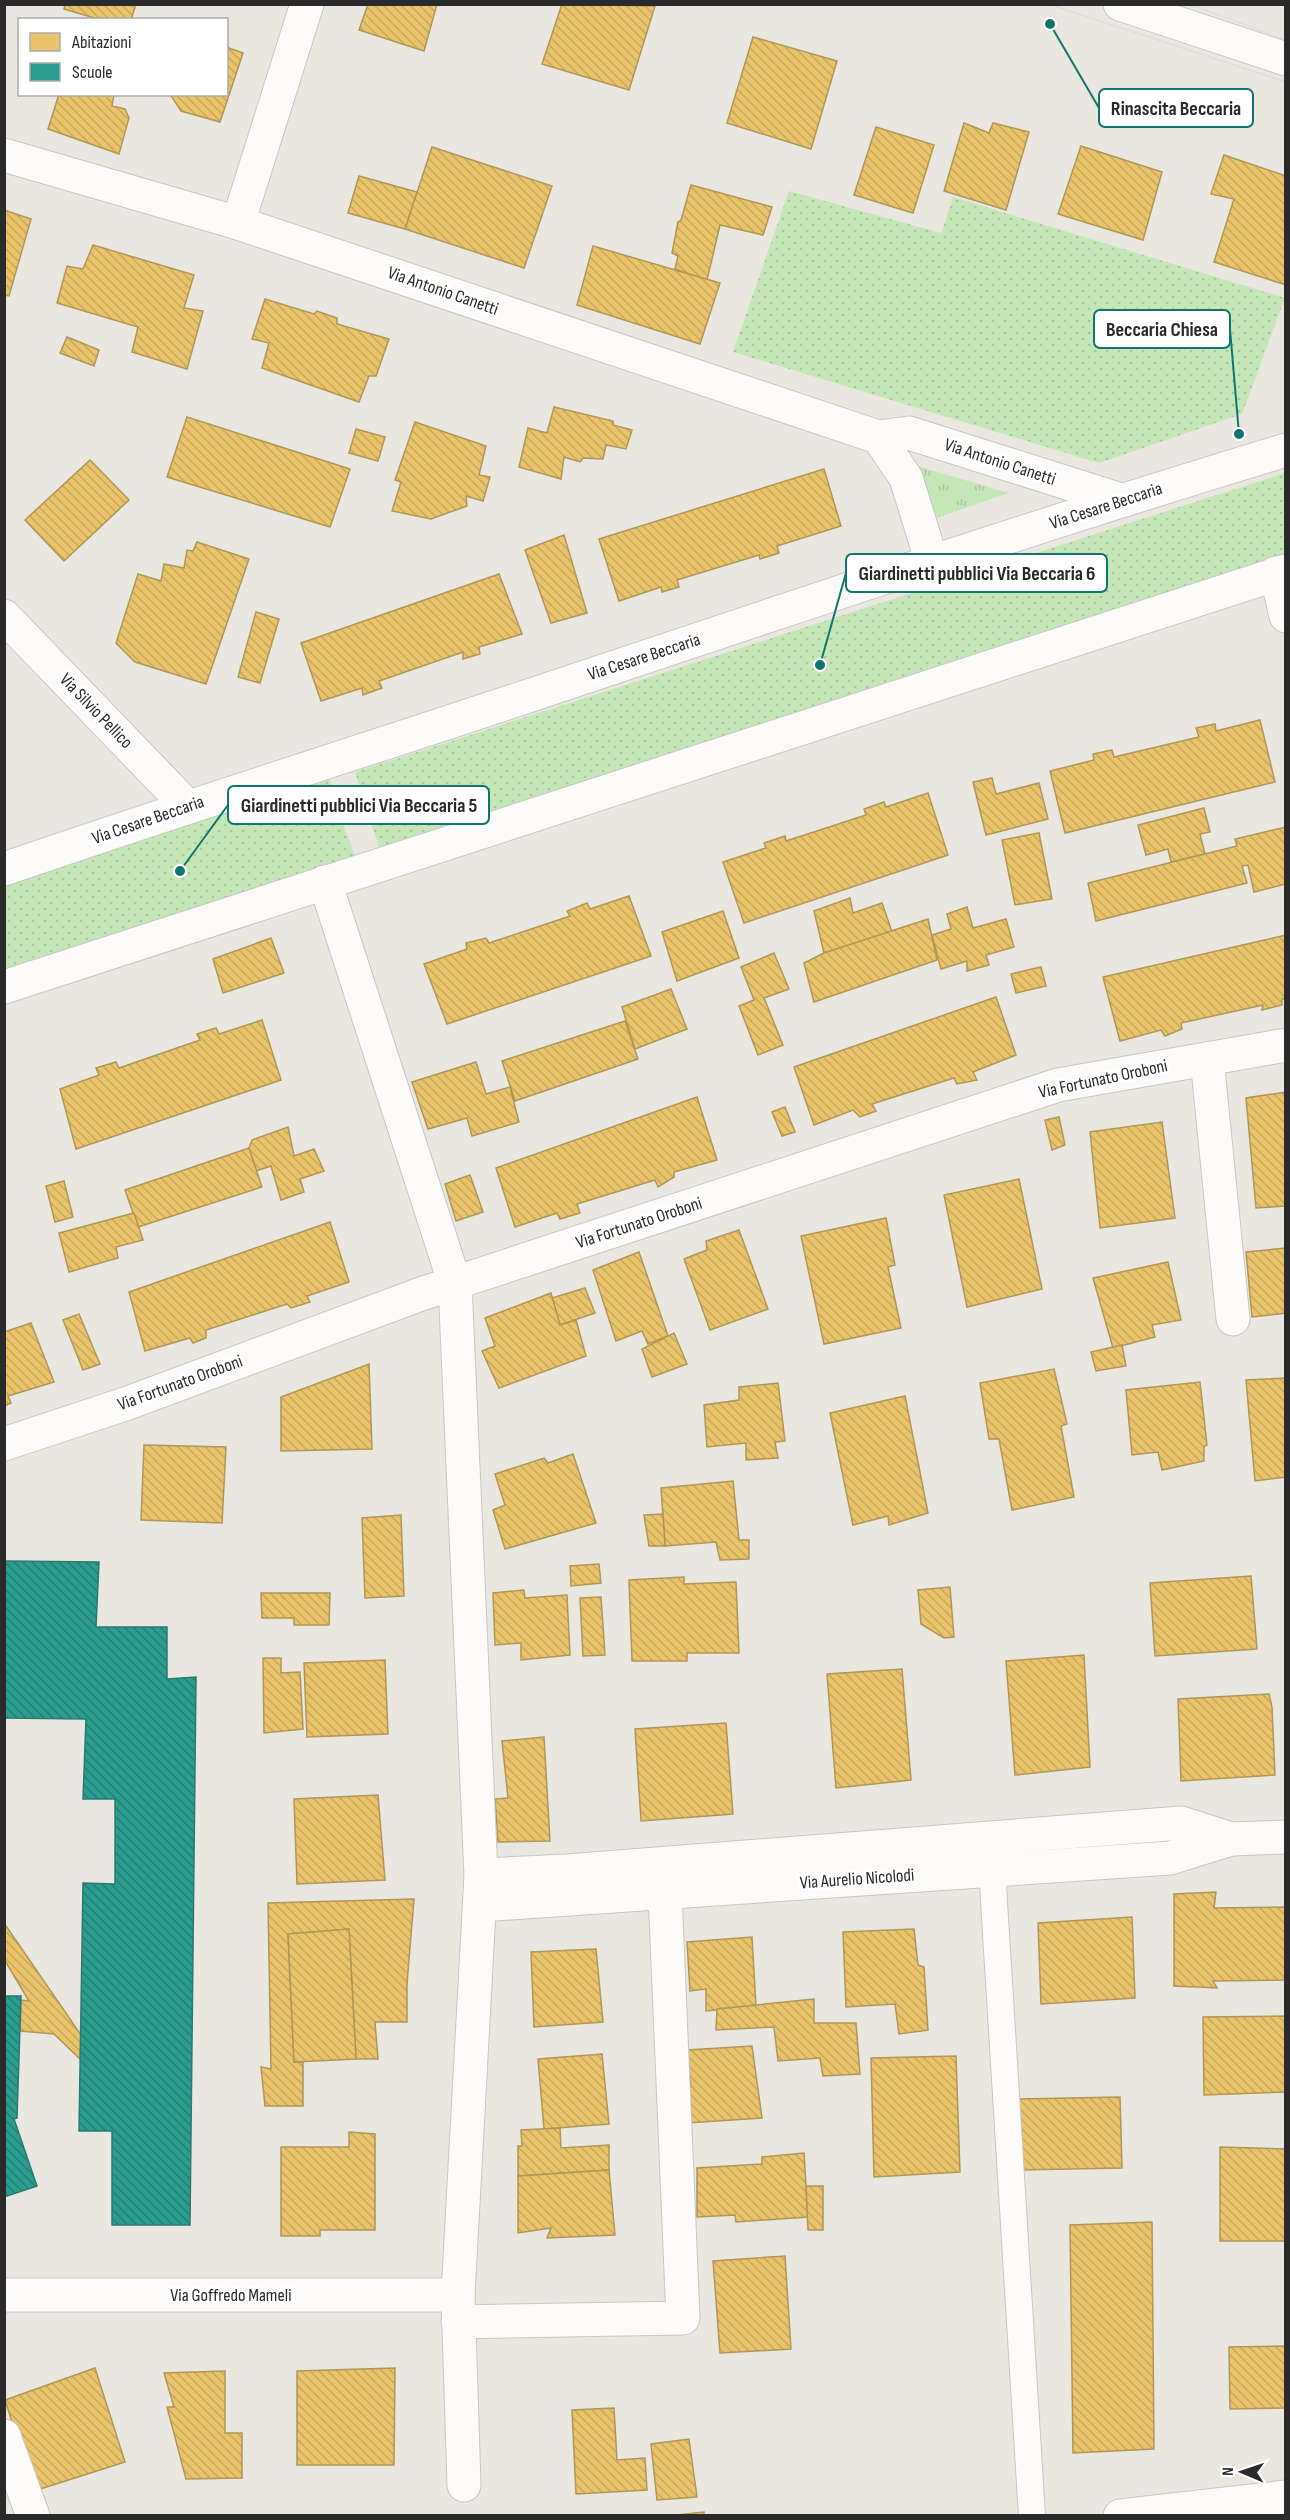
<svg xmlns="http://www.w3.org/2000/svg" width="1290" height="2520" font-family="'Sofia Sans Condensed',sans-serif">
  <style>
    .grass { fill: url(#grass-tufts) }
    .park { fill: url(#park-dots) }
    .homes { fill: url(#homes-back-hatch); stroke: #b09657; stroke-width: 1.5 }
    .schools { fill: url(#schools-back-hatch); stroke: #2a7a71; stroke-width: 1.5 }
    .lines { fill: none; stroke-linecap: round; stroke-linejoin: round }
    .service-casing { stroke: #c6c6c6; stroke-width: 28 }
    .minor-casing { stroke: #c6c6c6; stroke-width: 35 }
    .tertiary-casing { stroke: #c6c6c6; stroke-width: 35 }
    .service { stroke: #fcfbfa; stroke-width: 26 }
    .minor { stroke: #fcfbfa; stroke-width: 33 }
    .tertiary { stroke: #fcfbfa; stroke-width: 33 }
    .tram { stroke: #dddedf; stroke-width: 1.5 }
    .labels { text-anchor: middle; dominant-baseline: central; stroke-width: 6; stroke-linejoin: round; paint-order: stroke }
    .street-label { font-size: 18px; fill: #2a2a2a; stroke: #fff }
    .leader { fill: none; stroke: #0f766e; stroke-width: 2 }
    .callout-dot { fill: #0f766e; stroke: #fff; stroke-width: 2 }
    .callout { fill: #fff; stroke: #0f766e; stroke-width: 2 }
    .callout-label { font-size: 20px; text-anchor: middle; font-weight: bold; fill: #2a2a2a }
  </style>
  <defs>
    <pattern id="grass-tufts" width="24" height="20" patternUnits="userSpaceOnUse" patternTransform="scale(1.5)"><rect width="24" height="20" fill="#c5e7b7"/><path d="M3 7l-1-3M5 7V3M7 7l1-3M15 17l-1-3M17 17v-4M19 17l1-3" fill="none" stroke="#a9c69e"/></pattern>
    <pattern id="park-dots" width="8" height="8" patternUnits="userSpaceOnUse" patternTransform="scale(1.5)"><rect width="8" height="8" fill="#c5e7b7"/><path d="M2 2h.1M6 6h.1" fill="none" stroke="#a9c69e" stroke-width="1.8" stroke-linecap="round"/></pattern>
    <pattern id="homes-back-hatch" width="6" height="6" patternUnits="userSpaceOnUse" patternTransform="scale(1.5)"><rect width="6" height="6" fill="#e9c46a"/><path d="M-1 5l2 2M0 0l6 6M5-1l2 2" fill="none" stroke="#c8a95c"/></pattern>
    <pattern id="schools-back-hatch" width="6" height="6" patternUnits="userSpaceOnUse" patternTransform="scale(1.5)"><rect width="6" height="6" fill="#2a9d8f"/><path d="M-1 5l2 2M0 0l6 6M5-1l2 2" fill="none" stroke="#248075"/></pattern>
  </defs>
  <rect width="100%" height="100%" fill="#e9e7e0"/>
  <polygon class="grass" points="917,466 1009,493 936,518"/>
  <g class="park">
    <polygon points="789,191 941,233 953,197 1285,298 1242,414 1099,463 733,352"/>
    <polygon points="1285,473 1285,558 380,850 355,772"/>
    <polygon points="329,776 340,817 356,858 5,971 4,883"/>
  </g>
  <g class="homes">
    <polygon points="65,4 136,4 131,20 101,20 64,9"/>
    <polygon points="368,4 437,4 424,51 359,30"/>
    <polygon points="562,4 655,6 629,90 542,64"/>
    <polygon points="753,37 837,61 811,149 727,123"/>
    <polygon points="226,47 243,53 220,122 181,111 170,94 226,94"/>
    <polygon points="59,94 114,94 112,106 125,109 129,118 119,154 48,129"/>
    <polygon points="964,123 989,133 993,123 1029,132 1006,210 944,191"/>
    <polygon points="876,127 934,145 913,213 854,195"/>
    <polygon points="1081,146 1162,172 1143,240 1058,214"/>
    <polygon points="432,147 552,186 524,268 405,229"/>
    <polygon points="1224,155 1286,176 1286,285 1214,262 1234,199 1211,194"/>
    <polygon points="359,176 417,192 405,229 348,213"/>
    <polygon points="691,185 772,207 763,235 720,225 707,280 675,269 678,256 672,253 678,222 681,220"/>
    <polygon points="4,210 31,219 9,296 4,295"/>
    <polygon points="93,245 194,275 184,308 203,311 187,369 132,352 138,327 57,303 67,266 83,269"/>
    <polygon points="593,246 720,283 700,344 577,305"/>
    <polygon points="265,299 314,314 317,311 337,318 337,324 389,339 376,376 369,376 359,402 262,368 269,343 252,339"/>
    <polygon points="67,337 99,350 94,366 60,353"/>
    <polygon points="554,407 613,421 613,425 632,430 626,449 606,445 603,459 583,458 580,462 564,457 561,479 519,467 528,428 547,433"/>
    <polygon points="187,417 350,469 330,527 167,477"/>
    <polygon points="415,422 486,446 479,475 490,477 483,501 466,496 467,506 431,519 392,511 401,482 395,480"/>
    <polygon points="356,429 385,437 378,461 349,453"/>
    <polygon points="90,460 129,500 64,561 25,520"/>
    <polygon points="824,469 841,526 777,546 779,553 760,559 759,555 677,580 679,587 662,592 661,587 619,601 599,539"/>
    <polygon points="564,535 587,613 551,623 525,550"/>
    <polygon points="197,542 249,559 206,684 135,662 116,643 138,574 161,581 164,564 184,568 187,550 193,551"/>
    <polygon points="499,574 522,634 479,647 480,654 463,659 463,652 379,681 382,688 363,695 362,688 321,701 301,643"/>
    <polygon points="256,612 279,619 260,683 238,677"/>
    <polygon points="1260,720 1275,782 1065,833 1050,771 1094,760 1093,754 1112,750 1114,757 1199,737 1196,728 1215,724 1216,731"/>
    <polygon points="992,778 996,794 1039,783 1048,819 986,835 973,782"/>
    <polygon points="928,793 948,855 744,923 723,862 766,848 764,843 785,836 786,841 866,815 864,809 884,802 886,807"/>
    <polygon points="1204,808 1210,832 1200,834 1205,854 1171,862 1168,849 1146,855 1138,825"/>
    <polygon points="1286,827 1286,884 1254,892 1248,865 1242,866 1247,883 1096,921 1088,883 1237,846 1235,839"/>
    <polygon points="1039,833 1052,899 1015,905 1002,840"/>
    <polygon points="629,896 651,956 447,1024 424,964 467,949 466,943 486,938 489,943 570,916 567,911 587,903 590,909"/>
    <polygon points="850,898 853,913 882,903 892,932 824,953 814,911"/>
    <polygon points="967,907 973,928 1006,919 1014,947 986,955 989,965 967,971 967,961 941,969 932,935 951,929 947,914"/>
    <polygon points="723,911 739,958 677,981 662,932"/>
    <polygon points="928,919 937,960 814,1002 804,963 824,953"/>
    <polygon points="1286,935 1286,998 1282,999 1282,1005 1262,1010 1263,1005 1181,1023 1182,1029 1165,1036 1161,1030 1120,1041 1103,977"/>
    <polygon points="271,938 284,973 223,993 213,959"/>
    <polygon points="774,953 789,989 764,998 783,1045 758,1055 739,1006 754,1000 741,967"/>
    <polygon points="1041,967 1046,986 1016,993 1011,974"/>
    <polygon points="671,989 687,1029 635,1049 622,1007"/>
    <polygon points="996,997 1016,1055 973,1072 977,1080 957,1084 954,1078 872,1104 876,1111 860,1117 853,1110 814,1125 794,1067"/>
    <polygon points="262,1020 281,1080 76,1149 60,1089 99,1075 96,1068 116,1062 119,1068 200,1040 197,1034 216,1028 219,1034"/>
    <polygon points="625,1021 638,1059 515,1101 502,1061"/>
    <polygon points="476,1062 486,1094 510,1087 519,1122 472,1136 467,1118 428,1129 412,1082"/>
    <polygon points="1286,1092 1286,1206 1256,1208 1246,1098"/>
    <polygon points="697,1097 717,1160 674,1172 674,1177 658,1187 655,1180 577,1204 580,1213 560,1219 557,1213 515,1227 496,1168"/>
    <polygon points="785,1107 795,1132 782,1136 772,1112"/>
    <polygon points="1059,1117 1065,1145 1052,1150 1045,1120"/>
    <polygon points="1162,1122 1175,1218 1100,1228 1090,1132"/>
    <polygon points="288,1127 294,1156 314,1149 324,1171 300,1179 304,1192 281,1200 271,1166 256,1171 249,1148 252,1140"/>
    <polygon points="249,1148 262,1187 138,1227 125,1190"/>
    <polygon points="470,1175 483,1212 456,1221 445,1184"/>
    <polygon points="1019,1179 1042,1289 967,1307 944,1195"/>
    <polygon points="64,1181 73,1217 55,1222 46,1186"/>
    <polygon points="134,1213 143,1240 116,1247 118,1258 69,1272 59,1233"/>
    <polygon points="886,1218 895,1265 888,1267 901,1328 824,1344 801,1236"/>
    <polygon points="330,1222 349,1282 307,1296 310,1302 291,1308 287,1304 206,1330 206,1338 193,1343 190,1338 145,1351 129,1292"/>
    <polygon points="739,1230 768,1309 710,1330 684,1259 707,1250 706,1241"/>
    <polygon points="1286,1248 1286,1313 1252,1317 1246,1252"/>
    <polygon points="639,1252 668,1336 648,1344 642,1331 616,1341 593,1270"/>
    <polygon points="1168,1262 1181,1320 1152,1325 1155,1337 1113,1348 1093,1278"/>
    <polygon points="585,1288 595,1313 560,1325 552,1298"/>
    <polygon points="551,1293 560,1325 576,1320 586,1356 499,1388 482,1351 495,1346 485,1318"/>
    <polygon points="79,1314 100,1364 83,1370 63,1320"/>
    <polygon points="31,1323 54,1382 8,1396 11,1403 4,1406 4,1332"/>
    <polygon points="674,1333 687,1364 652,1377 642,1349"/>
    <polygon points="1122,1345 1126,1366 1096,1371 1091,1352"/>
    <polygon points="369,1364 372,1449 281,1451 281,1397"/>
    <polygon points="1054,1369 1067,1424 1061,1426 1074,1497 1012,1510 999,1439 989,1439 980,1383"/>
    <polygon points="1286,1378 1286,1477 1255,1481 1246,1380"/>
    <polygon points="1200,1382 1207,1445 1204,1447 1204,1461 1162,1470 1158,1452 1132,1455 1126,1390"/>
    <polygon points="778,1383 785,1441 775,1442 778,1458 746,1460 746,1443 707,1447 704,1405 739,1400 739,1387"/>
    <polygon points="905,1396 928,1513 889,1525 888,1516 853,1525 830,1413"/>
    <polygon points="144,1445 226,1447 222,1523 141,1520"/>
    <polygon points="573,1454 596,1523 505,1549 493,1510 505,1505 495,1474 544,1458 548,1463"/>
    <polygon points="733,1481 739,1540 749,1540 749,1559 720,1560 716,1542 665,1546 661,1488"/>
    <polygon points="663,1514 665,1546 649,1546 644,1515"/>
    <polygon points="401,1515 404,1596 365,1598 362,1518"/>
    <polygon points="599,1564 601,1583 571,1586 570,1566"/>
    <polygon points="1251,1576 1257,1649 1155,1656 1150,1583"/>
    <polygon points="684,1577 684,1584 736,1582 739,1653 687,1653 687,1661 632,1661 629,1580"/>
    <polygon points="950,1587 954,1637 944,1638 921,1624 918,1590"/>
    <polygon points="524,1590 525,1598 567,1595 570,1655 521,1660 521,1643 495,1645 493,1593"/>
    <polygon points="261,1593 330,1593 329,1625 294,1625 294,1618 262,1618"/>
    <polygon points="601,1597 605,1655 583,1656 580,1598"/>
    <polygon points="1084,1655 1090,1767 1015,1775 1006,1661"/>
    <polygon points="263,1658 281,1658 281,1673 300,1672 303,1729 264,1733"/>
    <polygon points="385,1660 388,1734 307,1737 304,1663"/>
    <polygon points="902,1669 911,1780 836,1788 827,1674"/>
    <polygon points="1269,1694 1272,1707 1275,1775 1181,1781 1178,1699"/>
    <polygon points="726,1723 733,1814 641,1821 635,1729"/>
    <polygon points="544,1737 550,1841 498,1842 495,1799 508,1798 502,1741"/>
    <polygon points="378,1795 385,1880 297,1884 294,1799"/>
    <polygon points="1216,1892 1214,1908 1286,1907 1286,1980 1213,1981 1217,1988 1174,1986 1174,1894"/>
    <polygon points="414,1899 407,1984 407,2022 375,2022 378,2059 356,2059 349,1929 288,1934 294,2062 303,2062 303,2106 265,2106 261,2067 271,2069 268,1903"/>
    <polygon points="1132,1917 1135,1998 1041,2004 1038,1923"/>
    <polygon points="4,1923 81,2035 80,2059 54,2034 20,2031 21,2000 29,2001 4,1959"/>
    <polygon points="349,1929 356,2059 294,2062 288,1934"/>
    <polygon points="914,1929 918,1965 924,1967 928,2030 899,2034 895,2004 846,2007 843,1932"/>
    <polygon points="752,1937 756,2006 706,2011 706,1989 690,1991 687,1942"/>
    <polygon points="596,1949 603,2022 534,2027 531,1952"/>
    <polygon points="814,1999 814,2023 856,2023 860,2074 823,2076 820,2058 778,2061 774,2027 716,2030 717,2009"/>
    <polygon points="1286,2016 1286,2092 1204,2095 1203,2017"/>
    <polygon points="752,2046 762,2118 687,2123 683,2086 691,2087 687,2050"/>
    <polygon points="602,2054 609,2124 544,2129 538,2059"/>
    <polygon points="956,2056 960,2172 874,2177 871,2058"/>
    <polygon points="1120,2097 1122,2168 1019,2170 1018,2099"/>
    <polygon points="560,2128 561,2148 609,2145 609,2170 518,2176 518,2146 522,2146 521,2130"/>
    <polygon points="349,2132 375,2134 375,2230 320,2230 320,2236 281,2236 281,2147 349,2147"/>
    <polygon points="1220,2147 1286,2149 1286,2241 1220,2241"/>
    <polygon points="804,2153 808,2217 736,2222 735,2215 697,2217 697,2168 762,2164 762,2157"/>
    <polygon points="609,2170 615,2235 547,2238 551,2228 518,2233 518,2176"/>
    <polygon points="806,2186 823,2186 823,2230 808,2230"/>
    <polygon points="1152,2222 1154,2449 1073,2453 1070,2225"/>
    <polygon points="785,2256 791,2349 720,2353 713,2261"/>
    <polygon points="1286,2346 1286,2408 1230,2409 1229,2347"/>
    <polygon points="95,2368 125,2462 34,2491 5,2400"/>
    <polygon points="395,2368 394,2465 297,2465 297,2371"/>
    <polygon points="225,2371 225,2433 242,2433 242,2478 186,2479 167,2407 174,2407 164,2373"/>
    <polygon points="614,2408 617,2460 645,2458 647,2490 576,2494 572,2410"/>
    <polygon points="689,2439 697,2497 657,2500 651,2444"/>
    <polygon points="704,2512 704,2516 667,2516"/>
  </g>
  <g class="schools">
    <polygon points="4,1561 99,1562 96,1627 167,1627 167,1679 196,1677 190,2225 112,2225 112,2131 79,2131 83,1883 115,1884 115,1799 83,1799 86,1719 4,1718"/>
    <polygon points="4,1996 21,1996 17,2118 14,2119 37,2186 4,2197"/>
  </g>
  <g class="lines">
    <g class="service-casing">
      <polyline id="service" points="992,1869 1032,2516"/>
    </g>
    <g class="minor-casing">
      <g id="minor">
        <polyline points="1120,4 1286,59"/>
        <polyline points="4,155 238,223 878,437"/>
        <polyline points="238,223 307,4"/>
        <polyline points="932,562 906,478 878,437 909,433 1121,500"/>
        <polyline points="1276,573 1286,616"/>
        <polyline points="4,616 187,806"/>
        <polyline points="325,882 455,1284 481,1875 458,2295 464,2485"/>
        <polyline points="1207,1059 1233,1319"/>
        <polyline points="4,1444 128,1403 421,1294 1058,1085 1286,1045"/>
        <polyline points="481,1875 567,1871 1181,1823 1231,1839"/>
        <polyline points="480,1905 1170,1858 1231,1839 1286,1837"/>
        <polyline points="4,2295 458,2295"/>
        <polyline points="458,2322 683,2318 665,1893"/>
        <polyline points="4,2436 33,2516"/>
        <polyline points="1120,2516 1286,2497"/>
      </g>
    </g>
    <g class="tertiary-casing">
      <g id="tertiary">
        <path d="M4,869C175,810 348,756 519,699C774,614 1028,528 1286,450"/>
        <polyline points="4,987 1286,571"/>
      </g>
    </g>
    <use href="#service" class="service"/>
    <use href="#minor" class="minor"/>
    <use href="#tertiary" class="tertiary"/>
    <g class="tram">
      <polyline points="1048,4 1286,82"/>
      <polyline points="1189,4 1286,40"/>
    </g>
  </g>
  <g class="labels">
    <g class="street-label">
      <text transform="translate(443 291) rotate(19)">Via Antonio Canetti</text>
      <text transform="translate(1000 462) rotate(18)">Via Antonio Canetti</text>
      <text transform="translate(1106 506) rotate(-18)">Via Cesare Beccaria</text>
      <text transform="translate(644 657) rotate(-18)">Via Cesare Beccaria</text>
      <text transform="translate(96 711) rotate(46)">Via Silvio Pellico</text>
      <text transform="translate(148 820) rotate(-19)">Via Cesare Beccaria</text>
      <text transform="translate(1103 1079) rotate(-12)">Via Fortunato Oroboni</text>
      <text transform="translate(639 1223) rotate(-18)">Via Fortunato Oroboni</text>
      <text transform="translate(180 1383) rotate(-20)">Via Fortunato Oroboni</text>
      <text transform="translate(857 1879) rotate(-4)">Via Aurelio Nicolodi</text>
      <text x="231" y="2295">Via Goffredo Mameli</text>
    </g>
  </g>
  <path class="leader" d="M1050 24L1099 108M1239 434L1230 329M820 665L846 573M180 871L228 805"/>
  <g class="callout-dot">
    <circle cx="1050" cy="24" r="6"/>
    <circle cx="1239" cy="434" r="6"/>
    <circle cx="820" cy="665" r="6"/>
    <circle cx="180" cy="871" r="6"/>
  </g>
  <g class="callout">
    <rect x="1099" y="89" width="154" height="38" rx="6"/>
    <rect x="1094" y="310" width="136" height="38" rx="6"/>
    <rect x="846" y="554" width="261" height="38" rx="6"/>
    <rect x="228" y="786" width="261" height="38" rx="6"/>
  </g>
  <g class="callout-label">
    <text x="1176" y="115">Rinascita Beccaria</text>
    <text x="1162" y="336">Beccaria Chiesa</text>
    <text x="977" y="580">Giardinetti pubblici Via Beccaria 6</text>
    <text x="359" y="812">Giardinetti pubblici Via Beccaria 5</text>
  </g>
  <rect width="1290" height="2520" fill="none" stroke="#2a2a2a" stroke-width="12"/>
  <rect x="18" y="18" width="210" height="78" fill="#ffffff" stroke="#aaaaaa" stroke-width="1.5"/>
  <rect x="30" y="33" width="30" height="18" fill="#e9c46a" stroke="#aaaaaa" stroke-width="1.5"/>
  <text x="72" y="48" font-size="18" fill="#2a2a2a">Abitazioni</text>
  <rect x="30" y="63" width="30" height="18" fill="#2a9d8f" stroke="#aaaaaa" stroke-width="1.5"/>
  <text x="72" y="78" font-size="18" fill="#2a2a2a">Scuole</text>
  <g transform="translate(1242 2472) rotate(272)" stroke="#ffffff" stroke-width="4.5" paint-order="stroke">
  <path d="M0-4.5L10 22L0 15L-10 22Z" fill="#2a2a2a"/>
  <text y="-9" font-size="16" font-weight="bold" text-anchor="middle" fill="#2a2a2a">N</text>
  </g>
</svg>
